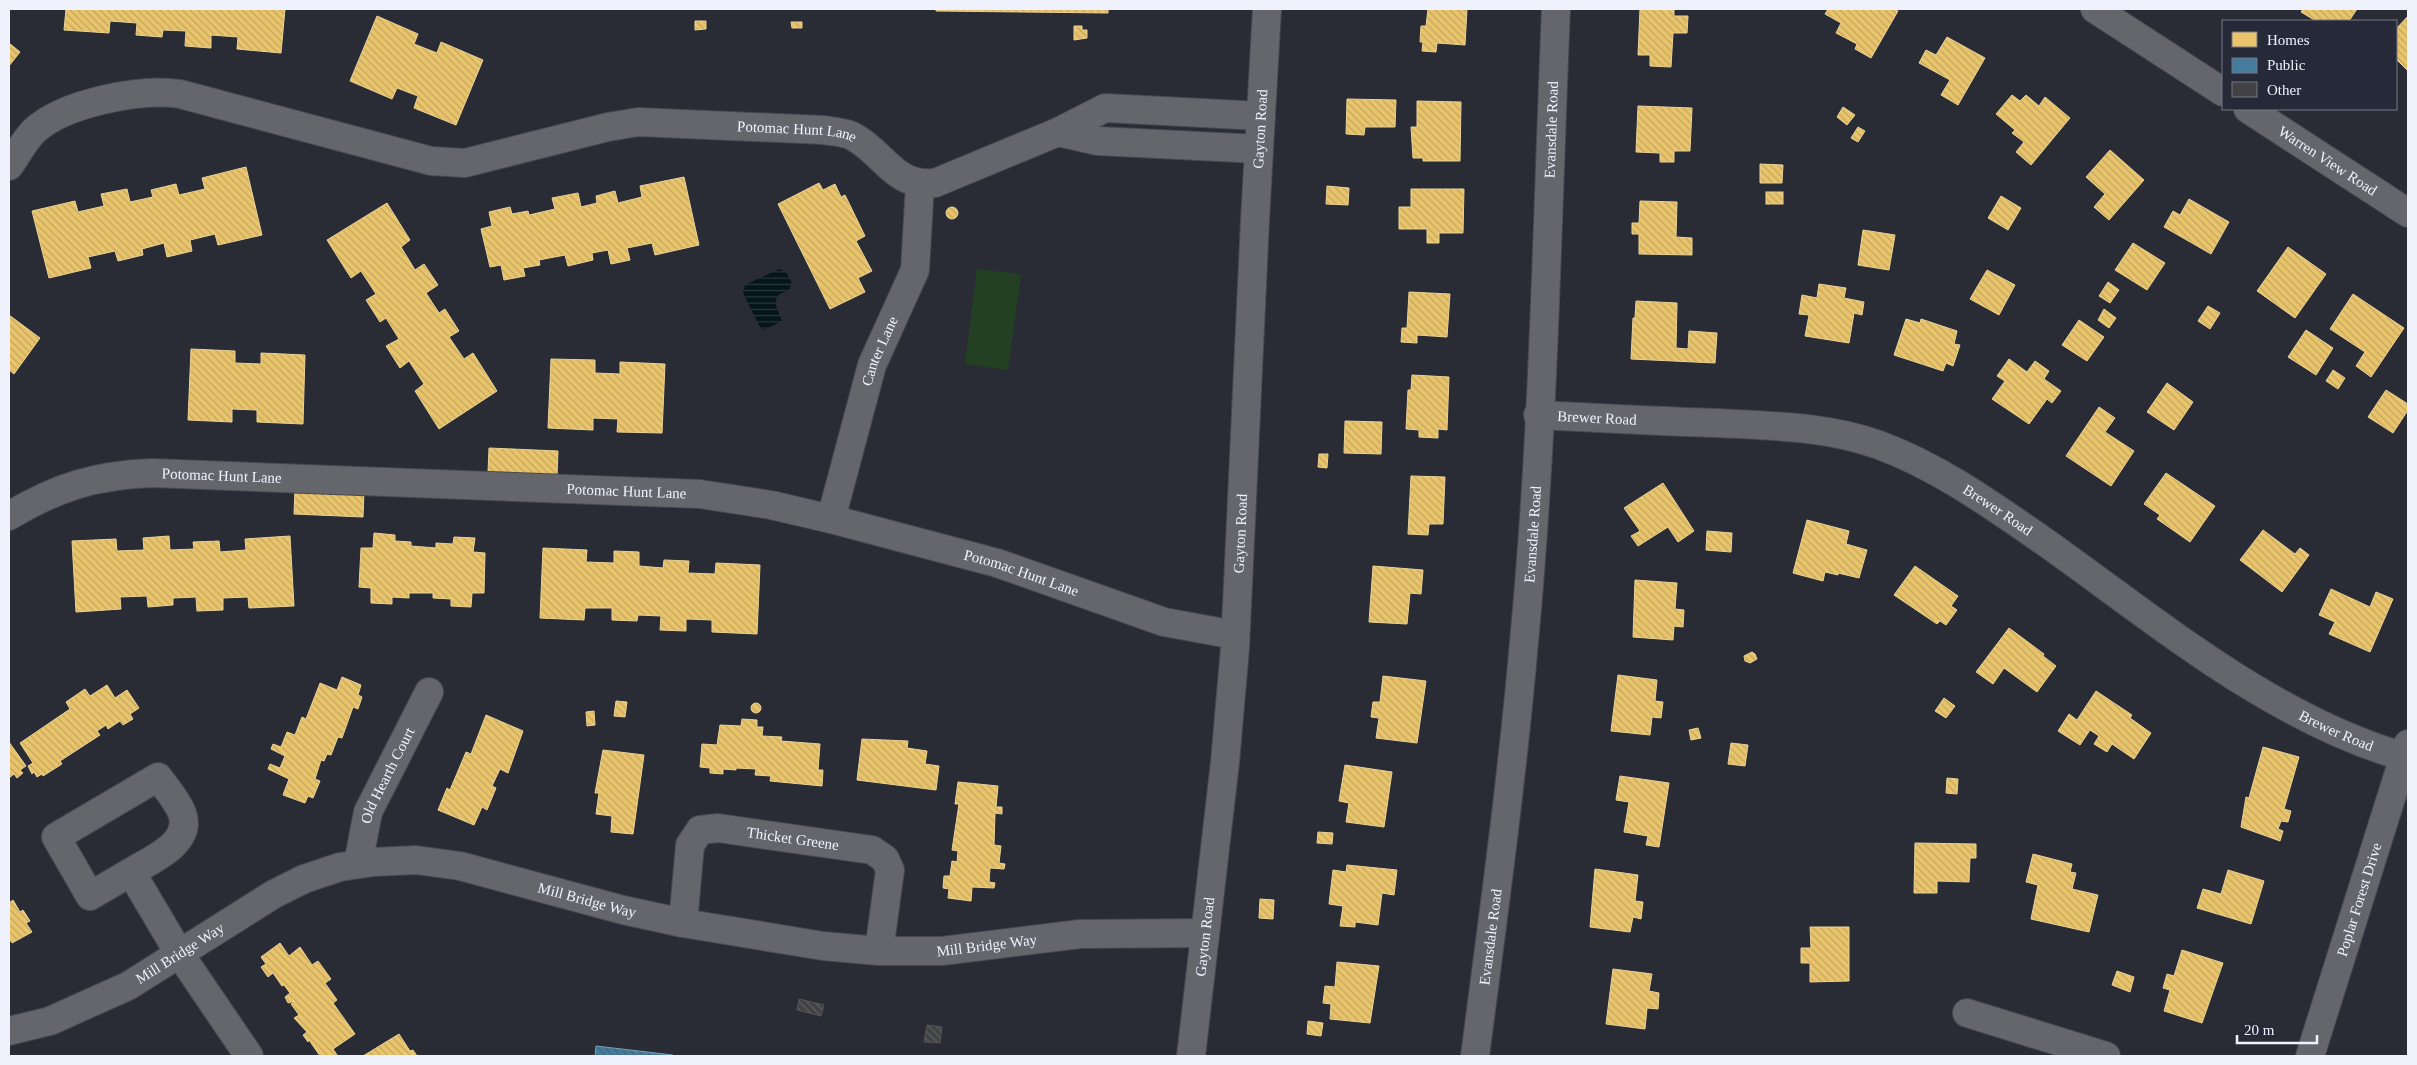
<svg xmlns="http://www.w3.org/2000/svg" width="2417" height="1065" font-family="'Times New Roman',serif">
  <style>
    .pitch { fill: #244023 }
    .water { fill: url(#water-rules) }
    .homes { fill: url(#homes-back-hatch); stroke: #ebd296 }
    .public { fill: url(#public-back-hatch); stroke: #789fba }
    .building { fill: url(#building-back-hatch); stroke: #565456 }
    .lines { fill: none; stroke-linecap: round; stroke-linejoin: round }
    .minor-casing { stroke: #474950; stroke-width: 30 }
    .tertiary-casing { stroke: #474950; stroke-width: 30 }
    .minor { stroke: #64666c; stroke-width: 28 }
    .tertiary { stroke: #64666c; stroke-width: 28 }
    .labels { text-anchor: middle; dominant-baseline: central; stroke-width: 5; stroke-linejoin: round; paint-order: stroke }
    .street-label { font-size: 15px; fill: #eff2fc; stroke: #252938 }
  </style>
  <defs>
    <pattern id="water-rules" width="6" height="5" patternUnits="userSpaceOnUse" patternTransform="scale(1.25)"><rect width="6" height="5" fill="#04151b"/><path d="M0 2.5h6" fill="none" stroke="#29383d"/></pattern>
    <pattern id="homes-back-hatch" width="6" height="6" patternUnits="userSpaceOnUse" patternTransform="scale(1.25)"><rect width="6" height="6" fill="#e9c46a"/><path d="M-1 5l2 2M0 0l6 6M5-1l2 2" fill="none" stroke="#c1a562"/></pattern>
    <pattern id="public-back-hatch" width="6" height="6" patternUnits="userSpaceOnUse" patternTransform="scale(1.25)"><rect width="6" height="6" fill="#457b9d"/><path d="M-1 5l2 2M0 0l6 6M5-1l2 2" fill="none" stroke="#466479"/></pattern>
    <pattern id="building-back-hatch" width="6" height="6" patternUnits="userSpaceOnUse" patternTransform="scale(1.25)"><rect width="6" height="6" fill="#424143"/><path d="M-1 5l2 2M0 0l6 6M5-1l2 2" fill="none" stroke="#5e5d5f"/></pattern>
  </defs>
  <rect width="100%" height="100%" fill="#292c34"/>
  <polygon class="pitch" points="977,269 1021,274 1008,370 965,364"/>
  <polygon class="water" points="779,269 786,272 792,283 789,290 778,295 775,303 782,321 764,330 761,329 743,293 745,285"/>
  <g class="homes">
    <polygon points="66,9 285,9 281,53 237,49 238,37 211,35 211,48 185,46 186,31 163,30 162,37 136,35 137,23 110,21 109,33 64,30"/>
    <polygon points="936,9 1108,9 1108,13 936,11"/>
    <polygon points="1428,9 1467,9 1465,45 1437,43 1436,52 1422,51 1423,42 1420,42 1421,26 1426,26"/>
    <polygon points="1640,9 1674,10 1674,16 1688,16 1687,33 1673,33 1671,67 1650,66 1650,55 1638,55"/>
    <polygon points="1828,9 1894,9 1898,11 1871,58 1855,49 1857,44 1836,33 1841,23 1825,14"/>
    <polygon points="2303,9 2359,9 2357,9 2349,21 2316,21 2301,12"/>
    <polygon points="377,16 418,34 414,44 437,53 441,42 483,60 456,125 414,108 418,96 397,88 392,99 350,81"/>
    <polygon points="2408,16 2408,71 2396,59 2396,29"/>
    <polygon points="695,21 706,21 706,29 695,30"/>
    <polygon points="791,22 802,22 802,28 792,28"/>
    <polygon points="1074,26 1082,26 1082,30 1087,30 1087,38 1074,40"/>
    <polygon points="1947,37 1985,58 1958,105 1941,95 1950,80 1919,63 1926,50 1936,55"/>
    <polygon points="9,43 20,52 9,66"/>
    <polygon points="2012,95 2020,101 2026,95 2039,106 2045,97 2070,118 2031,165 2016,152 2024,142 2012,133 2015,130 1996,114"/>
    <polygon points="1347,99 1396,100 1395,127 1365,127 1364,135 1346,134"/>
    <polygon points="1417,101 1461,102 1460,161 1423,161 1423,158 1413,158 1411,127 1417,127"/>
    <polygon points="1638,106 1692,108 1690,151 1674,151 1674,162 1660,162 1660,153 1636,152"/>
    <polygon points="1843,107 1855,115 1847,125 1837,117"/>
    <polygon points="1858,127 1865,131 1858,142 1851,138"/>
    <polygon points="2110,150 2144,180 2109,220 2094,207 2105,194 2086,177"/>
    <polygon points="1760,164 1783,165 1782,183 1760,183"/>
    <polygon points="246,167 262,235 218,245 215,234 190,240 192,251 167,257 164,243 142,249 143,255 118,261 115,251 88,257 91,268 49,278 32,211 75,201 78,212 104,206 101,194 127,189 130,202 153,197 151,190 176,184 179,195 205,189 202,178"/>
    <polygon points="684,177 699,245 655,255 652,243 627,248 630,260 611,264 608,250 592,253 593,260 568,266 565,255 539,260 540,265 523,268 525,276 504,280 501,265 490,267 481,229 492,226 489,212 510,207 512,214 528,211 529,215 555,209 552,198 578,193 581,207 597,203 596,196 615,191 618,203 642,197 640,186"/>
    <polygon points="819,183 823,190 835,184 841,197 845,195 865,236 856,241 872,271 858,278 865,292 830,309 778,204"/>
    <polygon points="1327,186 1349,188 1348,205 1326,204"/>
    <polygon points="1411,189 1464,189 1463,233 1439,233 1439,243 1427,243 1427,229 1399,229 1399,207 1411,207"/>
    <rect x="1766" y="192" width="17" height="12"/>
    <polygon points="2001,196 2021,208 2008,230 1988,218"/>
    <polygon points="2189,199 2229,222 2211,254 2164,227 2173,211 2180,215"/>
    <polygon points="1640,201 1677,202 1676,237 1692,238 1692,255 1639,254 1639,234 1632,234 1632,223 1639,223"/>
    <polygon points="387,203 410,240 401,247 415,270 424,264 438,285 426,293 439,313 445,309 459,331 449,337 464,359 473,353 497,391 439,429 415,391 424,384 409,361 400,368 386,346 399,339 386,318 380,322 366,300 376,294 361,271 351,278 327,240"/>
    <circle cx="952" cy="213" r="6"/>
    <polygon points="1863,230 1895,235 1889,270 1858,265"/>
    <polygon points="2133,243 2165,263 2147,290 2115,270"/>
    <polygon points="2288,247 2326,274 2295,318 2257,291"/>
    <polygon points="1987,270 2015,285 1999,315 1970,299"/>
    <polygon points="2108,282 2119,290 2110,303 2099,296"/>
    <polygon points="1819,284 1846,288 1844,298 1864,302 1862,315 1854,313 1849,343 1805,336 1809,315 1799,314 1802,295 1817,298"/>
    <polygon points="1409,292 1450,294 1447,337 1417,335 1417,343 1401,342 1402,328 1407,328"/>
    <polygon points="2353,294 2404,328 2371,377 2356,366 2365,352 2330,329"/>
    <polygon points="1636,301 1677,303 1676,348 1688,349 1689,331 1717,333 1715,363 1631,359 1633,318 1635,318"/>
    <polygon points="2208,306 2220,313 2210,329 2198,321"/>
    <polygon points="2104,309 2116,318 2109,328 2098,320"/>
    <polygon points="9,315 40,338 14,374 9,370"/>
    <polygon points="1906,319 1920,323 1921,319 1957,331 1954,344 1960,345 1953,366 1946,363 1943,371 1894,355"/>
    <polygon points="2079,320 2104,337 2087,361 2062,345"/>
    <polygon points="2306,330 2333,348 2316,375 2288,357"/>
    <polygon points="191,349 235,351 235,363 261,364 261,353 305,355 303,424 257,422 257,410 232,409 232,422 188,420"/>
    <polygon points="551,359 595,360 595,373 620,374 620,362 665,364 662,433 617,432 618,419 593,418 593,430 548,428"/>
    <polygon points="2009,359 2027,372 2035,361 2049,371 2044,379 2061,391 2052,403 2047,399 2029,424 1992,399 2005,381 1997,376"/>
    <polygon points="2333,370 2345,378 2338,389 2326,381"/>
    <polygon points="1412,375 1449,377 1447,430 1438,429 1438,438 1419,437 1419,430 1406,429 1408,390 1411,390"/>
    <polygon points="2167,383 2193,402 2174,430 2147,412"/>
    <polygon points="2386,390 2408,404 2408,410 2393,433 2368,417"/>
    <polygon points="2099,407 2115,418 2105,432 2134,451 2111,486 2066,456"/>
    <polygon points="1345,421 1382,422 1381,454 1344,453"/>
    <polygon points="489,448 558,451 557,475 488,472"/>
    <polygon points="1319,454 1328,454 1327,468 1318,467"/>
    <polygon points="2166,473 2215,506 2190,542 2157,519 2160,515 2144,504"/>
    <polygon points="1411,476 1445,477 1443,524 1429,524 1428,535 1408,534"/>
    <polygon points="1663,483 1694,531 1678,542 1668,527 1638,546 1631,536 1640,531 1624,508"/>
    <polygon points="295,489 364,492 363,517 294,514"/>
    <polygon points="1807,520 1849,531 1846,544 1867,550 1859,578 1838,573 1838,575 1825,572 1823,581 1793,573"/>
    <polygon points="2263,530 2295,554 2300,548 2309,555 2282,592 2240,560"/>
    <polygon points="1707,531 1732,533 1731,552 1706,550"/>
    <polygon points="374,533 395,535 395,541 411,542 411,546 436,548 436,543 453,544 454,537 475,538 473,552 485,553 484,593 472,593 471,607 451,606 451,599 433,598 433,593 409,593 409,598 392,597 392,604 371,603 371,588 359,587 361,548 373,548"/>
    <polygon points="169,536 170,550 194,549 193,542 219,541 220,552 246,550 245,539 290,536 294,606 249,608 248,597 223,598 223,610 197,611 196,597 173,598 173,605 148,607 147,596 120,597 121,609 76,612 72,541 116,539 117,551 144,550 143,538"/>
    <polygon points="543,548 587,550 586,562 614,563 614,551 639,552 639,566 663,568 664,560 689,561 688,573 715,574 716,563 760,565 757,634 712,632 712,620 686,619 686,631 660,630 661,616 638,615 637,621 612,620 612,608 585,608 584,620 540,618"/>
    <polygon points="1373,566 1423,570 1421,594 1410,593 1407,624 1369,622"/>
    <polygon points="1915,566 1958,596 1951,606 1957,610 1946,625 1940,621 1937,624 1894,595"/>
    <polygon points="1635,580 1677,583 1675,609 1684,610 1683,627 1674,626 1673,640 1633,637"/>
    <polygon points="2331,589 2370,607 2376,592 2393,599 2370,652 2329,634 2335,622 2319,615"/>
    <polygon points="2009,628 2044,654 2043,656 2056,666 2037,692 2004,668 1993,684 1976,672"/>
    <polygon points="1752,652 1755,654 1757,659 1750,663 1745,661 1744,656"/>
    <polygon points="1618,675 1657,680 1655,701 1663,702 1661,718 1652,717 1650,735 1611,731"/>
    <polygon points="1383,676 1426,681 1417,743 1376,738 1379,718 1371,717 1373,702 1380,702"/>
    <polygon points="342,677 361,685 358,695 362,697 358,709 353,707 342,738 338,737 331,755 327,754 324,761 321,760 315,779 320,781 313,798 308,796 305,803 283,795 289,779 268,769 270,764 280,768 285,756 271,749 273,744 281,747 287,732 295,735 302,717 306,719 320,683 337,690"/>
    <polygon points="107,685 115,698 127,690 139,708 130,714 133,719 123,725 120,721 108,729 106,725 97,731 100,735 60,761 62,764 43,776 42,774 37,777 34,772 32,774 28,766 33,763 20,743 70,709 66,702 85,689 90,696"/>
    <polygon points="2096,691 2132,715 2130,718 2151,733 2134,759 2112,744 2107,752 2094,744 2099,736 2090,730 2080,745 2058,731 2069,714 2077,720"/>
    <polygon points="1944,698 1955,706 1946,718 1935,711"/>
    <polygon points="616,701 627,702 625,717 614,716"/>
    <circle cx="756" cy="708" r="5"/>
    <polygon points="594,711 595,725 587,726 586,712"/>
    <polygon points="486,715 523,731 508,773 500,769 492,786 496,788 487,810 482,807 474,825 438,810 447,788 450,790 466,752 471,754"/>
    <polygon points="742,719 757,720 757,727 763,727 762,736 782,737 781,741 820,744 818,770 823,770 822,786 770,781 771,776 755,775 756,769 736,768 736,770 723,769 723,774 710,773 710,768 700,767 702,744 717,745 720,725 741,726"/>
    <polygon points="1698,728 1701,738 1691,740 1689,730"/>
    <polygon points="862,739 908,741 907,748 927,751 925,764 939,766 936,790 857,780"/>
    <polygon points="9,742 26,766 20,770 23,773 17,778 14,774 9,778"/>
    <polygon points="1731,743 1748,745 1745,766 1728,764"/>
    <polygon points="2263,747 2299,757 2284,809 2291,811 2288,822 2281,821 2278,829 2283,831 2280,841 2241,827 2246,797 2249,798"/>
    <polygon points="603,750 644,755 633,834 611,832 612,816 596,814 599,793 595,793"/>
    <polygon points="1345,765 1392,772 1384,827 1346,822 1349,803 1339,801"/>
    <polygon points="1620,776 1669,783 1659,847 1646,845 1648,836 1624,832 1629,802 1616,800"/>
    <polygon points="1947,778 1958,779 1957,794 1946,793"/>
    <polygon points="958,782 998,786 996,807 1002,807 1002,814 995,813 994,845 1001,846 999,863 1005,864 1004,869 990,868 989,882 995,883 994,888 972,887 971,901 948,898 949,889 943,888 944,876 950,876 952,861 957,862 958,851 952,850 959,804 955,804"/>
    <polygon points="1318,832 1333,833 1332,844 1317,843"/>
    <polygon points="1915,843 1976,844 1976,858 1970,858 1969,882 1937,881 1937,893 1914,893"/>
    <polygon points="2033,854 2072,864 2070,872 2076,873 2072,889 2098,895 2089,932 2031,919 2038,885 2026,882"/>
    <polygon points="1347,865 1397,870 1394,895 1382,893 1378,925 1355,922 1355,927 1340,926 1343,906 1329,904 1333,870 1346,872"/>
    <polygon points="1595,869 1638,875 1635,901 1643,902 1641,919 1633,917 1630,932 1590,927"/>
    <polygon points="2228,870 2264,881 2251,924 2197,908 2203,889 2221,894"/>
    <polygon points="1260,899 1274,900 1273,919 1259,918"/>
    <polygon points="13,900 20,912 23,910 30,921 26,923 32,932 12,943 9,938 9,903"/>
    <polygon points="1810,927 1849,927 1849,981 1810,982 1810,963 1801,963 1801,948 1811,948"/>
    <polygon points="280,943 289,956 300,947 312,965 318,961 331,979 325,983 337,1000 333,1003 355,1034 333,1049 337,1055 335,1056 320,1056 309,1040 308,1042 303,1035 307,1032 294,1018 299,1015 291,1004 295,1001 288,1003 285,997 290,993 284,985 282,986 273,973 268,977 261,967 266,964 261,957"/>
    <polygon points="2182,950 2223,963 2202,1023 2164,1011 2170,990 2163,988 2167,974 2174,976"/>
    <polygon points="1337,962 1379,966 1370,1023 1330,1019 1331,1004 1323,1003 1325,986 1335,987"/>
    <polygon points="1613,969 1652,974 1649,991 1659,993 1658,1009 1647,1008 1645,1029 1606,1024"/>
    <polygon points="2117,971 2134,977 2130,992 2112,985"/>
    <polygon points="1308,1021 1323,1023 1321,1036 1307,1034"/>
    <polygon points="399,1034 410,1051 413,1050 417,1056 363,1056"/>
  </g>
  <polygon class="public" points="596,1046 673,1055 673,1056 595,1056"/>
  <g class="building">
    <polygon points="799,999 824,1005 821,1016 797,1010"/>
    <polygon points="927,1025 942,1027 940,1043 924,1042"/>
  </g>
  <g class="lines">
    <g class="minor-casing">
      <g id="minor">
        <polyline points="2095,9 2223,92"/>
        <path id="s1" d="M2248,109L2408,213"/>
        <polyline points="1259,149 1098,141 1058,132 1105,108 1261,116"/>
        <path id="s2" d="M9,166C17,155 24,141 34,131C64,103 140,88 180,94L431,161L465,163L608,127L638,122L824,130C833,132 846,132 854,137C885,154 894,187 935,183L1058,132"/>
        <path id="s3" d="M1538,415C1598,418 1657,421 1717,423C1771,426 1827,426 1879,445C1939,467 1993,506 2045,542C2158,622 2273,720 2408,758"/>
        <path id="s4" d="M9,516C57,487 96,475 152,473L700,494L771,505L831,519L997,563L1164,622L1235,635"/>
        <path id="s5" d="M831,519L872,365L915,270L920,184"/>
        <path id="s6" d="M358,864L368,812L429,692"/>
        <path d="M131,872C151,860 193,843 182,813C177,800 166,788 158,777L56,837L90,896L131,872L179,953L249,1056"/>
        <path id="s7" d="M683,923L690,845L700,830L718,828L872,850L885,859L890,870L879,951"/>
        <polyline points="1967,1013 2106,1056"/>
        <path id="s8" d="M9,1031L50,1021L128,986L274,894L304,879L340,867L373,862L416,860L460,866L623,910L683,923L823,946L879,951H942L1080,934L1205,933"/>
        <path id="s9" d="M1475,1056C1493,918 1512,780 1524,642C1544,433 1547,219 1556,9"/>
        <path id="s10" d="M2310,1056L2408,744"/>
      </g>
    </g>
    <g class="tertiary-casing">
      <g id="tertiary">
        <path id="s11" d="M1191,1056L1225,762L1235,648L1255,220L1267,9"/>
      </g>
    </g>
    <use href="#minor" class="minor"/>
    <use href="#tertiary" class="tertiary"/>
  </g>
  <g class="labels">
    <g class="street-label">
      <text stroke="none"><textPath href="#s11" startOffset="930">Gayton Road</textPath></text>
      <text stroke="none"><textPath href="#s9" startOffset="930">Evansdale Road</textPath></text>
      <text stroke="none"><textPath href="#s2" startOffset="828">Potomac Hunt Lane</textPath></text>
      <text stroke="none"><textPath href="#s1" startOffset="95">Warren View Road</textPath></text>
      <text stroke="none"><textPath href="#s5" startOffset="175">Canter Lane</textPath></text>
      <text stroke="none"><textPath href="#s3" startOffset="59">Brewer Road</textPath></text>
      <text stroke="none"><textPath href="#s4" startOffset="221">Potomac Hunt Lane</textPath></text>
      <text stroke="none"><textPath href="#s4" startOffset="626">Potomac Hunt Lane</textPath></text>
      <text stroke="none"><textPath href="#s3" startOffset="479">Brewer Road</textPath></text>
      <text stroke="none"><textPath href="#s11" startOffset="525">Gayton Road</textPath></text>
      <text stroke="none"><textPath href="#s9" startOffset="525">Evansdale Road</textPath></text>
      <text stroke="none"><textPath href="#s4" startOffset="1031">Potomac Hunt Lane</textPath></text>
      <text stroke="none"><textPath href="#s3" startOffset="884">Brewer Road</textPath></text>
      <text stroke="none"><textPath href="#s6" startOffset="94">Old Hearth Court</textPath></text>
      <text stroke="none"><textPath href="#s7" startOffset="190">Thicket Greene</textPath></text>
      <text stroke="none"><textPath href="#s8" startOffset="624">Mill Bridge Way</textPath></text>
      <text stroke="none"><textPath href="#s10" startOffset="164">Poplar Forest Drive</textPath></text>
      <text stroke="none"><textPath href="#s11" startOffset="120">Gayton Road</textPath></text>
      <text stroke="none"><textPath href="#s9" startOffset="120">Evansdale Road</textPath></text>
      <text stroke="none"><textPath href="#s8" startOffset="1029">Mill Bridge Way</textPath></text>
      <text stroke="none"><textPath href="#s8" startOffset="189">Mill Bridge Way</textPath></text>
    </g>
  </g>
  <rect width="2417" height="1065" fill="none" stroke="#eff2fc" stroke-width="20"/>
  <rect x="2222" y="20" width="175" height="90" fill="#252938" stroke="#767986"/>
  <rect x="2232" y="32" width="25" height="15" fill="#e9c46a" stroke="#767986"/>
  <text x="2267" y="45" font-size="15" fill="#eff2fc">Homes</text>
  <rect x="2232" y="58" width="25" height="15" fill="#457b9d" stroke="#767986"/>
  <text x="2267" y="70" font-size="15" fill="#eff2fc">Public</text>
  <rect x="2232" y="82" width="25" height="15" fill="#424143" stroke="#767986"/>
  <text x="2267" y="95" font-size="15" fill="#eff2fc">Other</text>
  <path d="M2237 1035v8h80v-8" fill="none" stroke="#eff2fc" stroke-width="2.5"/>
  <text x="2244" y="1035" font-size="15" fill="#eff2fc" stroke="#252938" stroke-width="4" paint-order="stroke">20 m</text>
</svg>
